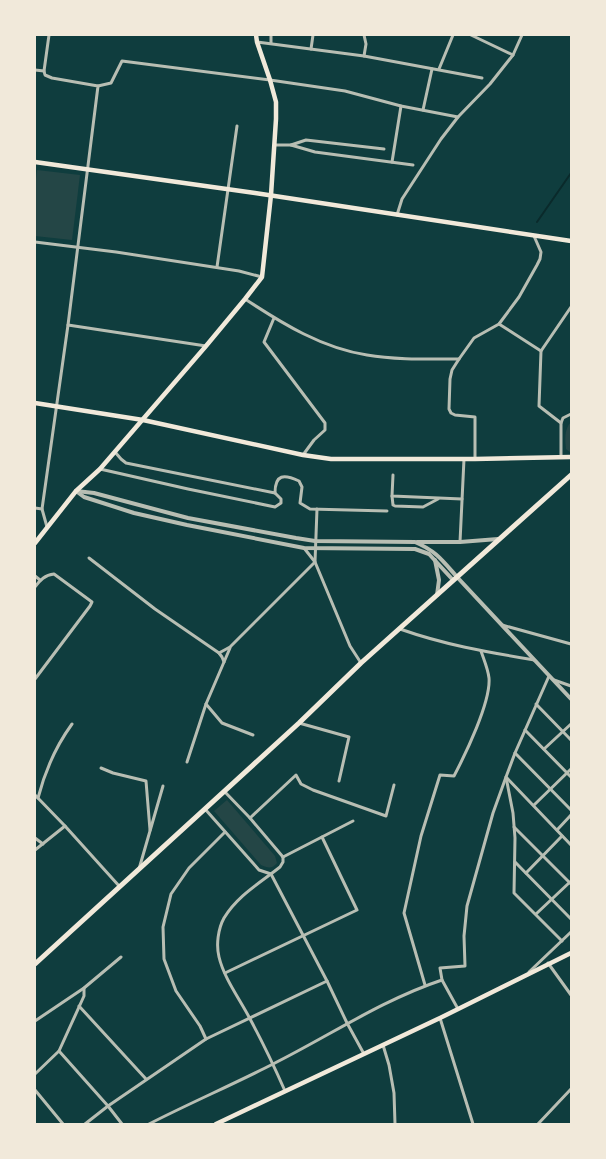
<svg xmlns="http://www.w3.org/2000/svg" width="606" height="1159" font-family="Raleway,sans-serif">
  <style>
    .green { fill: #244646 }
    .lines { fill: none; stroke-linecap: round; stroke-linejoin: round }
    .stream { stroke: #0a2a2b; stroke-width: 2 }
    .minor { stroke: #b8beb3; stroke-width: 3 }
    .tertiary { stroke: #b8beb3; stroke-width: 4 }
    .secondary { stroke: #f1e9da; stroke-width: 4.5 }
    .primary { stroke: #f1e9da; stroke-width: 5 }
  </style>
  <rect width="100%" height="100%" fill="#0f3d3e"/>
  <g class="green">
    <polygon points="37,170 80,175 72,240 35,236 35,187"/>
    <path d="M571,422V453L566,449C565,440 564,429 571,422Z"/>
    <path d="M227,800L275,856L277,863C272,869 268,868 261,865L214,811Z"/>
  </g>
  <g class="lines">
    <polyline class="stream" points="537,222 571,173"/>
    <g class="minor">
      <polyline points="271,35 271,43"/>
      <polyline points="471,35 513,55"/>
      <polyline points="257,42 364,56 482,78"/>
      <polyline points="311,49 313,35"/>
      <polyline points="364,56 366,44 364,35"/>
      <polyline points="439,69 453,35"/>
      <polyline points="35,70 44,71"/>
      <polyline points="98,86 111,83 122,61 270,80 345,91 401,106 458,117"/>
      <polyline points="423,110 432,69"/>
      <polyline points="275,145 291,145 315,152 413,165"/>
      <polyline points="291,145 306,140 384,149"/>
      <polyline points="392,162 401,106"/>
      <polyline points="397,215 402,199 441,139 458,117 490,84 513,55 522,35"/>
      <polyline points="35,242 116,252 239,271 262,277"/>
      <polyline points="217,267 237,126"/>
      <path d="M245,299C283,324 322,348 367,355C395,360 429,359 459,359"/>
      <polyline points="274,318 264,342 325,423 325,430 314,440 303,455"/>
      <polyline points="499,324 541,351 539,406 561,423 561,457"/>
      <polyline points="68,325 206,346"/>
      <polyline points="541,351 571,307"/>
      <polyline points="561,423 563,418 571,414"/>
      <path d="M115,452L121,459L126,463L275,493C275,474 284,474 299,481L302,487L300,503L310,509L387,511"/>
      <polyline points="475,459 475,417 455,415 451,413 449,409 450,379 452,370 459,359 474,338 499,324 519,297 537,265 540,259 541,252 534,236"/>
      <polyline points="100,469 188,489 275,507 281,503 281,499 275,493"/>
      <polyline points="393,475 392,496 462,499"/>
      <polyline points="392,496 393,505 395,506 423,507 438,499"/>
      <polyline points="35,508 42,509"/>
      <polyline points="317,509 315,562 350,646 361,663"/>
      <polyline points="47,527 42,509 68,325 98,86 52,78 45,75 44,71 49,35"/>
      <polyline points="460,542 464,459"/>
      <polyline points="89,558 155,609 219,653 222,657 224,662"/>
      <polyline points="35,576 40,580"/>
      <path d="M35,587C40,580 45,575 54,574L92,602L90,606L35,679"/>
      <polyline points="502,625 571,644"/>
      <path d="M400,629C445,645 487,652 534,660"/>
      <polyline points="219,653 230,647 315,562 304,548"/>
      <polyline points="549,676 515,753 506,777 513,813 515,838 514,893 562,941"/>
      <polyline points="554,680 571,686"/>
      <polyline points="206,704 222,723 253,735"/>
      <polyline points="536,704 571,740"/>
      <polyline points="299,723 349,737 339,781"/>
      <polyline points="525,730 571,777"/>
      <polyline points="544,749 571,724"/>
      <polyline points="515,753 571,810"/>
      <polyline points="187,762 206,704 230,648"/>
      <polyline points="101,768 113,773 146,781 150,830"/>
      <polyline points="224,791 250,818 283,857"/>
      <polyline points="35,795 65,826 120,887"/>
      <path d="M38,798C45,771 56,746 72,724"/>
      <polyline points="534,805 571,769"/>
      <polyline points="205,809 259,870 271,874 327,981 347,1023 364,1054"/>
      <polyline points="250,818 296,775 301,784 313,790 386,816 394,785"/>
      <polyline points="514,827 571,884"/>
      <polyline points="557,830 571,815"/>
      <polyline points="35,838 43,844"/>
      <polyline points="35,850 65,826"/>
      <path d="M283,857V862L280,867C260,883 238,895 224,918C218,929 216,945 219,957C224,978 239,998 249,1017C262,1041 274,1066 285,1091"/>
      <polyline points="283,857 353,821"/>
      <polyline points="515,862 571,919"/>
      <polyline points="139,869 163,786"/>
      <polyline points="526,873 562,836"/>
      <polyline points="536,914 570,882"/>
      <polyline points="548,963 571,995"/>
      <polyline points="529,972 571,932"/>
      <polyline points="225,973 357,910 322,837"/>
      <polyline points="442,980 440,968 465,966 464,936 467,906 493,813 506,777 571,845"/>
      <path d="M425,985L404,913L421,836L440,775L454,776C465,755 491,702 489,678C488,669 484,660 481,651"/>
      <polyline points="79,1006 146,1079"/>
      <polyline points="440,1018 473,1124"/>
      <polyline points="35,1021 84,988 121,957"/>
      <polyline points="206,1039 200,1026 176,991 164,959 163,927 171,894 189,868 225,832"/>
      <polyline points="383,1045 389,1065 394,1093 395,1124"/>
      <polyline points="59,1051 108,1106 122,1124"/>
      <polyline points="35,1074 59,1051 84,996 84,988"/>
      <polyline points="35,1090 63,1124"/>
      <polyline points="85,1124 108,1106 206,1039 327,981"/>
      <path d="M149,1124C190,1103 232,1085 273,1064C329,1036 382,1000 442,980L458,1009"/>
      <polyline points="538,1124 571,1089"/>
    </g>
    <g class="tertiary">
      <path d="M76,491L94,493L188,518L296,538L315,541L415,542C436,551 442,560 457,577L571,699"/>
      <polyline points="76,491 84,497 134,513 187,525 304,548 415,549 429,554 453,580"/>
      <polyline points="417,542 460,542 498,539"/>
      <polyline points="435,560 439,580 437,595"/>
    </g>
    <g class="secondary">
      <polyline points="35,162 255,193 571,241"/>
      <polyline points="35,403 143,420 303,455 331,459 475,459 571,457"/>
      <polyline points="35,543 76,491 100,469 206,346 245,299 262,277 271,195 276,119 276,102 270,80 257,42 256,35"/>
      <polyline points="216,1124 440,1018 571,953"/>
    </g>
    <polyline class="primary" points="35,964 299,723 361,663 571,475"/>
  </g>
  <rect width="606" height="1159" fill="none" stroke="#f1e9da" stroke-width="72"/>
</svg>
